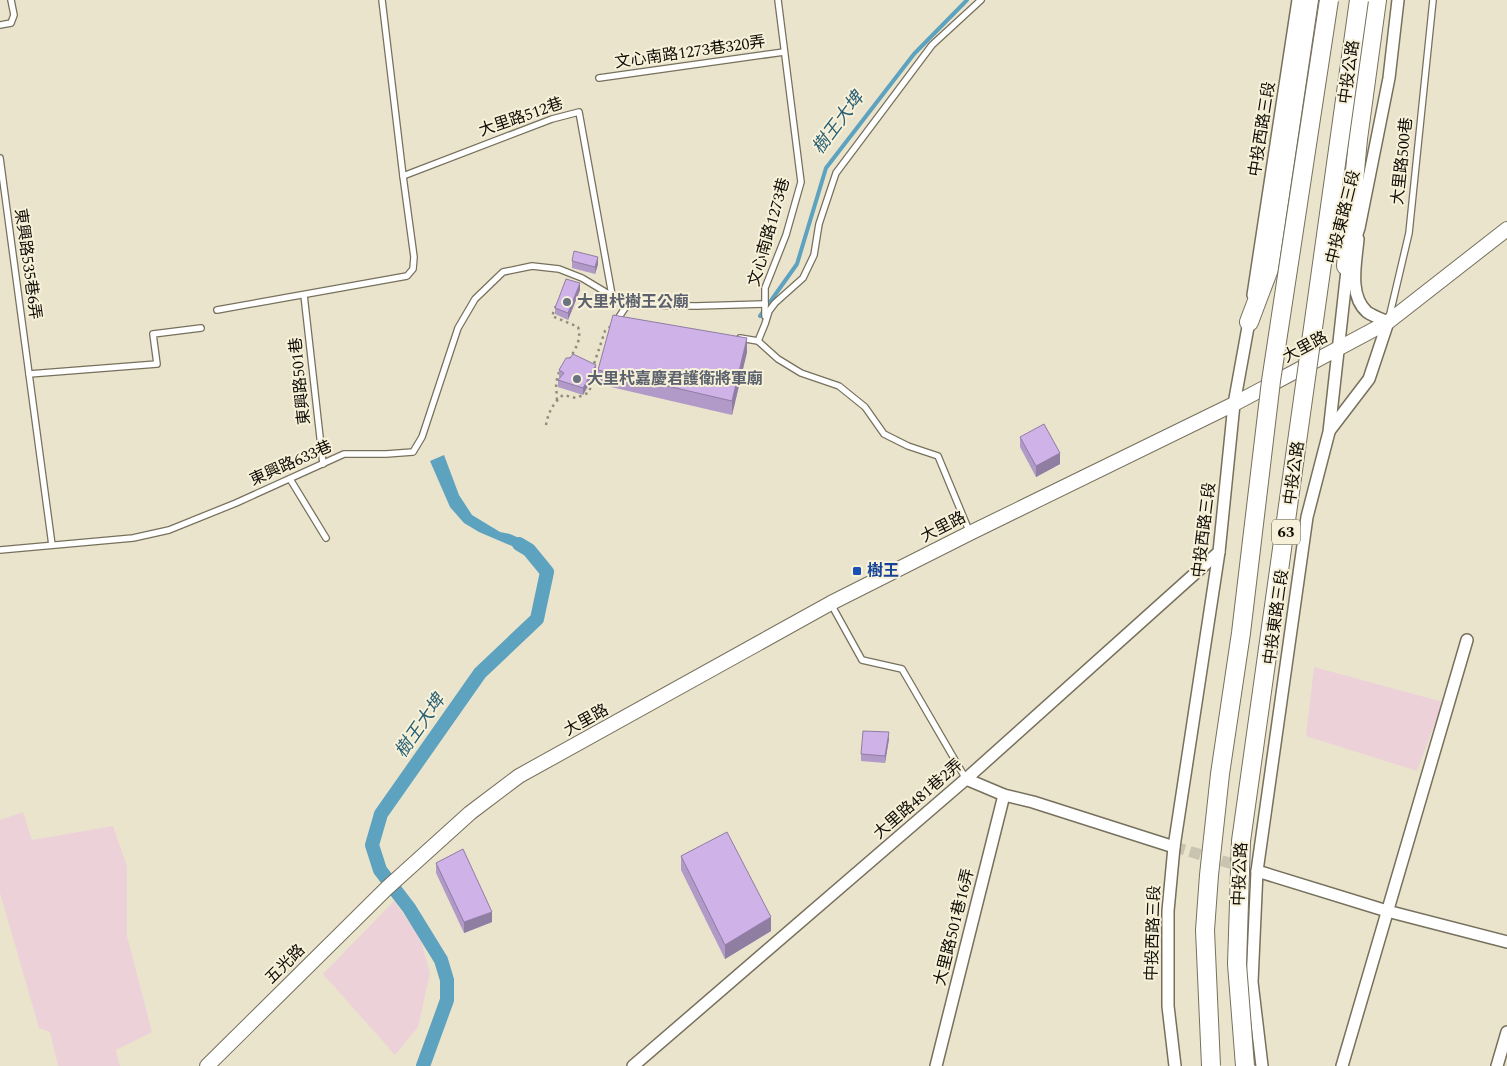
<svg xmlns="http://www.w3.org/2000/svg" width="1507" height="1066" font-family="Spectral,'Noto Sans TC',serif">
  <style>
    .industrial { fill: #ecd2d8 }
    .water { fill: #5da2be }
    .lines { fill: none; stroke-linecap: round; stroke-linejoin: round }
    .stream { stroke: #5da2be; stroke-width: 4 }
    .canal { stroke: #5da2be; stroke-width: 14 }
    .minor-tunnel { stroke: #c9c4af; stroke-width: 11; stroke-dasharray: 11 5.5; stroke-linecap: butt }
    .service-casing { stroke: #76705c; stroke-width: 8 }
    .minor-casing { stroke: #76705c; stroke-width: 14 }
    .tertiary-casing { stroke: #76705c; stroke-width: 16 }
    .primary-casing { stroke: #76705c; stroke-width: 20 }
    .path { stroke: #918c7c; stroke-width: 2.5; stroke-dasharray: 2.5 4; stroke-linecap: butt }
    .service { stroke: #fff; stroke-width: 5.5 }
    .minor { stroke: #fff; stroke-width: 11 }
    .tertiary { stroke: #fff; stroke-width: 14 }
    .primary { stroke: #fff; stroke-width: 18 }
    .primary-bridge-casing { stroke: #76705c; stroke-width: 20; stroke-linecap: butt }
    .primary-bridge { stroke: #fff; stroke-width: 18 }
    .wall { fill: #b199c8 }
    .shaded-wall { fill: #907da2 }
    .building { fill: #ceb2e8; stroke: #907da2 }
    .worship-dot { fill: #6b7280; stroke: #f7f1da; stroke-width: 2 }
    .transit-dot { fill: #1a4fb4; stroke: #f7f1da; stroke-width: 2 }
    .labels { text-anchor: middle; dominant-baseline: central; stroke-width: 4; stroke-linejoin: round; paint-order: stroke }
    .shield { fill: #f7f1da; stroke: #545145; stroke-width: 1 }
    .shield-label { font-size: 15px; font-weight: bold; fill: #0e0c05 }
    .street-label { font-size: 16px; fill: #0e0c05; stroke: #f7f1da }
    .worship-label { font-size: 16px; font-weight: bold; fill: #5b616d; stroke: #f7f1da; text-anchor: start }
    .transit-label { font-size: 16px; font-weight: bold; fill: #164399; stroke: #f7f1da; text-anchor: start }
    .water-label { font-size: 18px; font-style: italic; fill: #275e73; stroke: #f7f1da }
  </style>
  <rect width="100%" height="100%" fill="#eae4cd"/>
  <g class="industrial">
    <polygon points="1314,667 1443,702 1417,771 1306,736"/>
    <polygon points="23,812 32,840 113,826 127,866 127,936 152,1032 116,1050 120,1066 58,1066 50,1032 39,1028 0,893 0,820"/>
    <polygon points="394,901 420,937 430,973 418,1027 395,1055 323,974"/>
  </g>
  <polygon class="water" points="444,455 459,495 472,515 500,532 510,534 530,543 532,545 533,555 479,532 464,523 450,507 430,461"/>
  <g class="lines">
    <polyline class="stream" points="760,316 797,264 826,168 914,54 967,0"/>
    <polyline class="canal" points="423,1066 447,1000 447,980 441,960 409,908 380,870 372,845 381,814 480,673 537,619 547,572 529,550 519,544"/>
    <polyline class="minor-tunnel" points="1174,847 1257,871"/>
    <g class="service-casing">
      <g id="service">
        <polyline points="382,0 403,176 552,119 579,112 612,295"/>
        <polyline points="0,25 11,23 14,15 11,0"/>
        <polyline points="599,78 784,52"/>
        <polyline points="0,158 52,545"/>
        <polyline points="304,295 323,464"/>
        <polyline points="627,305 696,306 765,304"/>
        <polyline points="217,310 407,276 413,269 414,257 403,176"/>
        <polyline points="765,316 765,288 786,235 801,182 778,0"/>
        <polyline points="1389,318 1409,233 1433,0"/>
        <polyline points="620,320 617,320 627,305"/>
        <polyline points="740,338 758,341 778,359 801,373 839,386 865,407 884,434 908,446 938,456 970,533"/>
        <polyline points="758,341 765,324 769,311 775,303 803,278 814,255 819,224 836,173 932,45 981,0"/>
        <polyline points="29,374 157,364 153,334 201,328"/>
        <polyline points="290,479 326,538"/>
        <polyline points="0,550 133,538 169,530 236,503 344,454 386,454 413,452 422,437 458,328 475,299 503,272 532,266 559,269 582,278 627,305"/>
        <polyline points="831,604 862,660 902,669 966,779"/>
      </g>
    </g>
    <g class="minor-casing">
      <g id="minor">
        <polyline points="1353,246 1359,228 1389,78 1398,0"/>
        <polyline points="1253,295 1298,0"/>
        <path d="M1330,430L1369,379L1388,322C1381,319 1373,316 1367,312C1348,295 1356,262 1358,239"/>
        <polyline points="966,779 1004,795 1033,802 1174,847"/>
        <polyline points="1257,871 1387,911 1507,942"/>
        <polyline points="633,1066 966,779 1219,552"/>
        <polyline points="936,1066 1004,795"/>
        <polyline points="1175,1066 1168,1006 1168,911 1174,847 1219,552 1234,404 1250,316"/>
        <polyline points="1262,1066 1252,982 1257,871 1307,517 1329,432 1348,261"/>
        <polyline points="1342,1066 1467,640"/>
        <polyline points="1497,1066 1507,1032"/>
      </g>
    </g>
    <g class="tertiary-casing">
      <polyline id="tertiary" points="207,1066 387,888 470,813 519,776 831,603 970,533 1234,404 1388,322 1507,229"/>
    </g>
    <g class="primary-casing">
      <g id="primary">
        <polyline points="1346,266 1358,139 1377,0"/>
        <polyline points="1249,322 1269,269 1309,0"/>
      </g>
    </g>
    <g class="path">
      <path d="M556,306L552,316L578,327C582,340 575,349 569,360"/>
      <polyline points="557,400 556,383 559,372"/>
      <path d="M546,425C548,413 553,403 563,395L576,398L588,393L599,370L593,367L605,331L611,326"/>
    </g>
    <use href="#service" class="service"/>
    <use href="#minor" class="minor"/>
    <use href="#tertiary" class="tertiary"/>
    <use href="#primary" class="primary"/>
    <g class="primary-bridge-casing">
      <g id="primary-bridge">
        <polyline points="1211,1066 1205,930 1209,875 1220,774 1241,633 1271,381 1329,0"/>
        <polyline points="1245,1066 1237,964 1241,841 1359,0"/>
      </g>
    </g>
    <use href="#primary-bridge" class="primary-bridge"/>
  </g>
  <g class="wall">
    <polygon points="572,261 598,264 595,274 572,268"/>
    <polygon points="580,290 568,320 555,314 555,308"/>
    <polygon points="747,352 732,415 598,384 598,370"/>
    <polygon points="559,370 596,372 583,395 558,387 558,380 560,378 559,377"/>
    <polygon points="1020,437 1060,464 1036,477 1020,447"/>
    <polygon points="889,739 885,763 861,761 861,754"/>
    <polygon points="681,856 771,931 725,959 681,870"/>
    <polygon points="436,863 492,922 464,933 436,873"/>
  </g>
  <g class="shaded-wall">
    <polygon points="598,257 598,264 595,274 595,267"/>
    <polygon points="580,283 580,290 568,320 568,313"/>
    <polygon points="747,338 747,352 732,415 732,401"/>
    <polygon points="596,365 596,372 583,395 583,388"/>
    <polygon points="1060,453 1060,464 1036,477 1036,466"/>
    <polygon points="889,732 889,739 885,763 885,756"/>
    <polygon points="492,912 492,922 464,933 464,922"/>
    <polygon points="771,917 771,931 725,959 725,945"/>
  </g>
  <g class="building">
    <polygon points="574,251 598,257 595,267 572,261"/>
    <polygon points="566,279 580,283 568,313 555,308"/>
    <polygon points="613,315 747,338 732,401 598,370"/>
    <polygon points="573,354 596,365 583,388 558,380 564,373 559,370 566,358 570,358"/>
    <polygon points="1044,424 1060,453 1036,466 1020,437"/>
    <polygon points="863,731 889,732 885,756 861,754"/>
    <polygon points="727,832 771,917 725,945 681,856"/>
    <polygon points="463,849 492,912 464,922 436,863"/>
  </g>
  <g class="worship-dot">
    <circle cx="567" cy="302" r="5"/>
    <circle cx="577" cy="379" r="5"/>
  </g>
  <rect class="transit-dot" x="852" y="566" width="10" height="10" rx="2.5"/>
  <g class="labels">
    <rect class="shield" x="1272" y="519.5" width="28" height="25" rx="4"/>
    <g class="shield-label">
      <text x="1286" y="532">63</text>
    </g>
    <g class="street-label">
      <text transform="translate(690 52) rotate(-8)">文心南路1273巷320弄</text>
      <text transform="translate(1349 72) rotate(-82)">中投公路</text>
      <text transform="translate(521 117) rotate(-19)">大里路512巷</text>
      <text transform="translate(1262 129) rotate(-81)">中投西路三段</text>
      <text transform="translate(1402 161) rotate(-84)">大里路500巷</text>
      <text transform="translate(1343 217) rotate(-76)">中投東路三段</text>
      <text transform="translate(769 232) rotate(-74)">文心南路1273巷</text>
      <text transform="translate(28 264) rotate(82)">東興路535巷6弄</text>
      <text transform="translate(1305 347) rotate(-28)">大里路</text>
      <text transform="translate(300 381) rotate(-96)">東興路501巷</text>
      <text transform="translate(291 463) rotate(-24)">東興路633巷</text>
      <text transform="translate(1294 473) rotate(-82)">中投公路</text>
      <text transform="translate(943 527) rotate(-27)">大里路</text>
      <text transform="translate(1204 530) rotate(-83)">中投西路三段</text>
      <text transform="translate(1276 617) rotate(-82)">中投東路三段</text>
      <text transform="translate(586 720) rotate(-29)">大里路</text>
      <text transform="translate(918 799) rotate(-41)">大里路481巷2弄</text>
      <text transform="translate(1240 874) rotate(-87)">中投公路</text>
      <text transform="translate(954 927) rotate(-76)">大里路501巷16弄</text>
      <text transform="translate(1153 933) rotate(-88)">中投西路三段</text>
      <text transform="translate(285 964) rotate(-45)">五光路</text>
    </g>
    <g class="worship-label">
      <text x="577" y="302">大里杙樹王公廟</text>
      <text x="587" y="379">大里杙嘉慶君護衛將軍廟</text>
    </g>
    <g class="transit-label">
      <text x="867" y="571">樹王</text>
    </g>
    <g class="water-label">
      <text transform="translate(838 123) rotate(-53)">樹王大埤</text>
      <text transform="translate(420 726) rotate(-55)">樹王大埤</text>
    </g>
  </g>
</svg>
